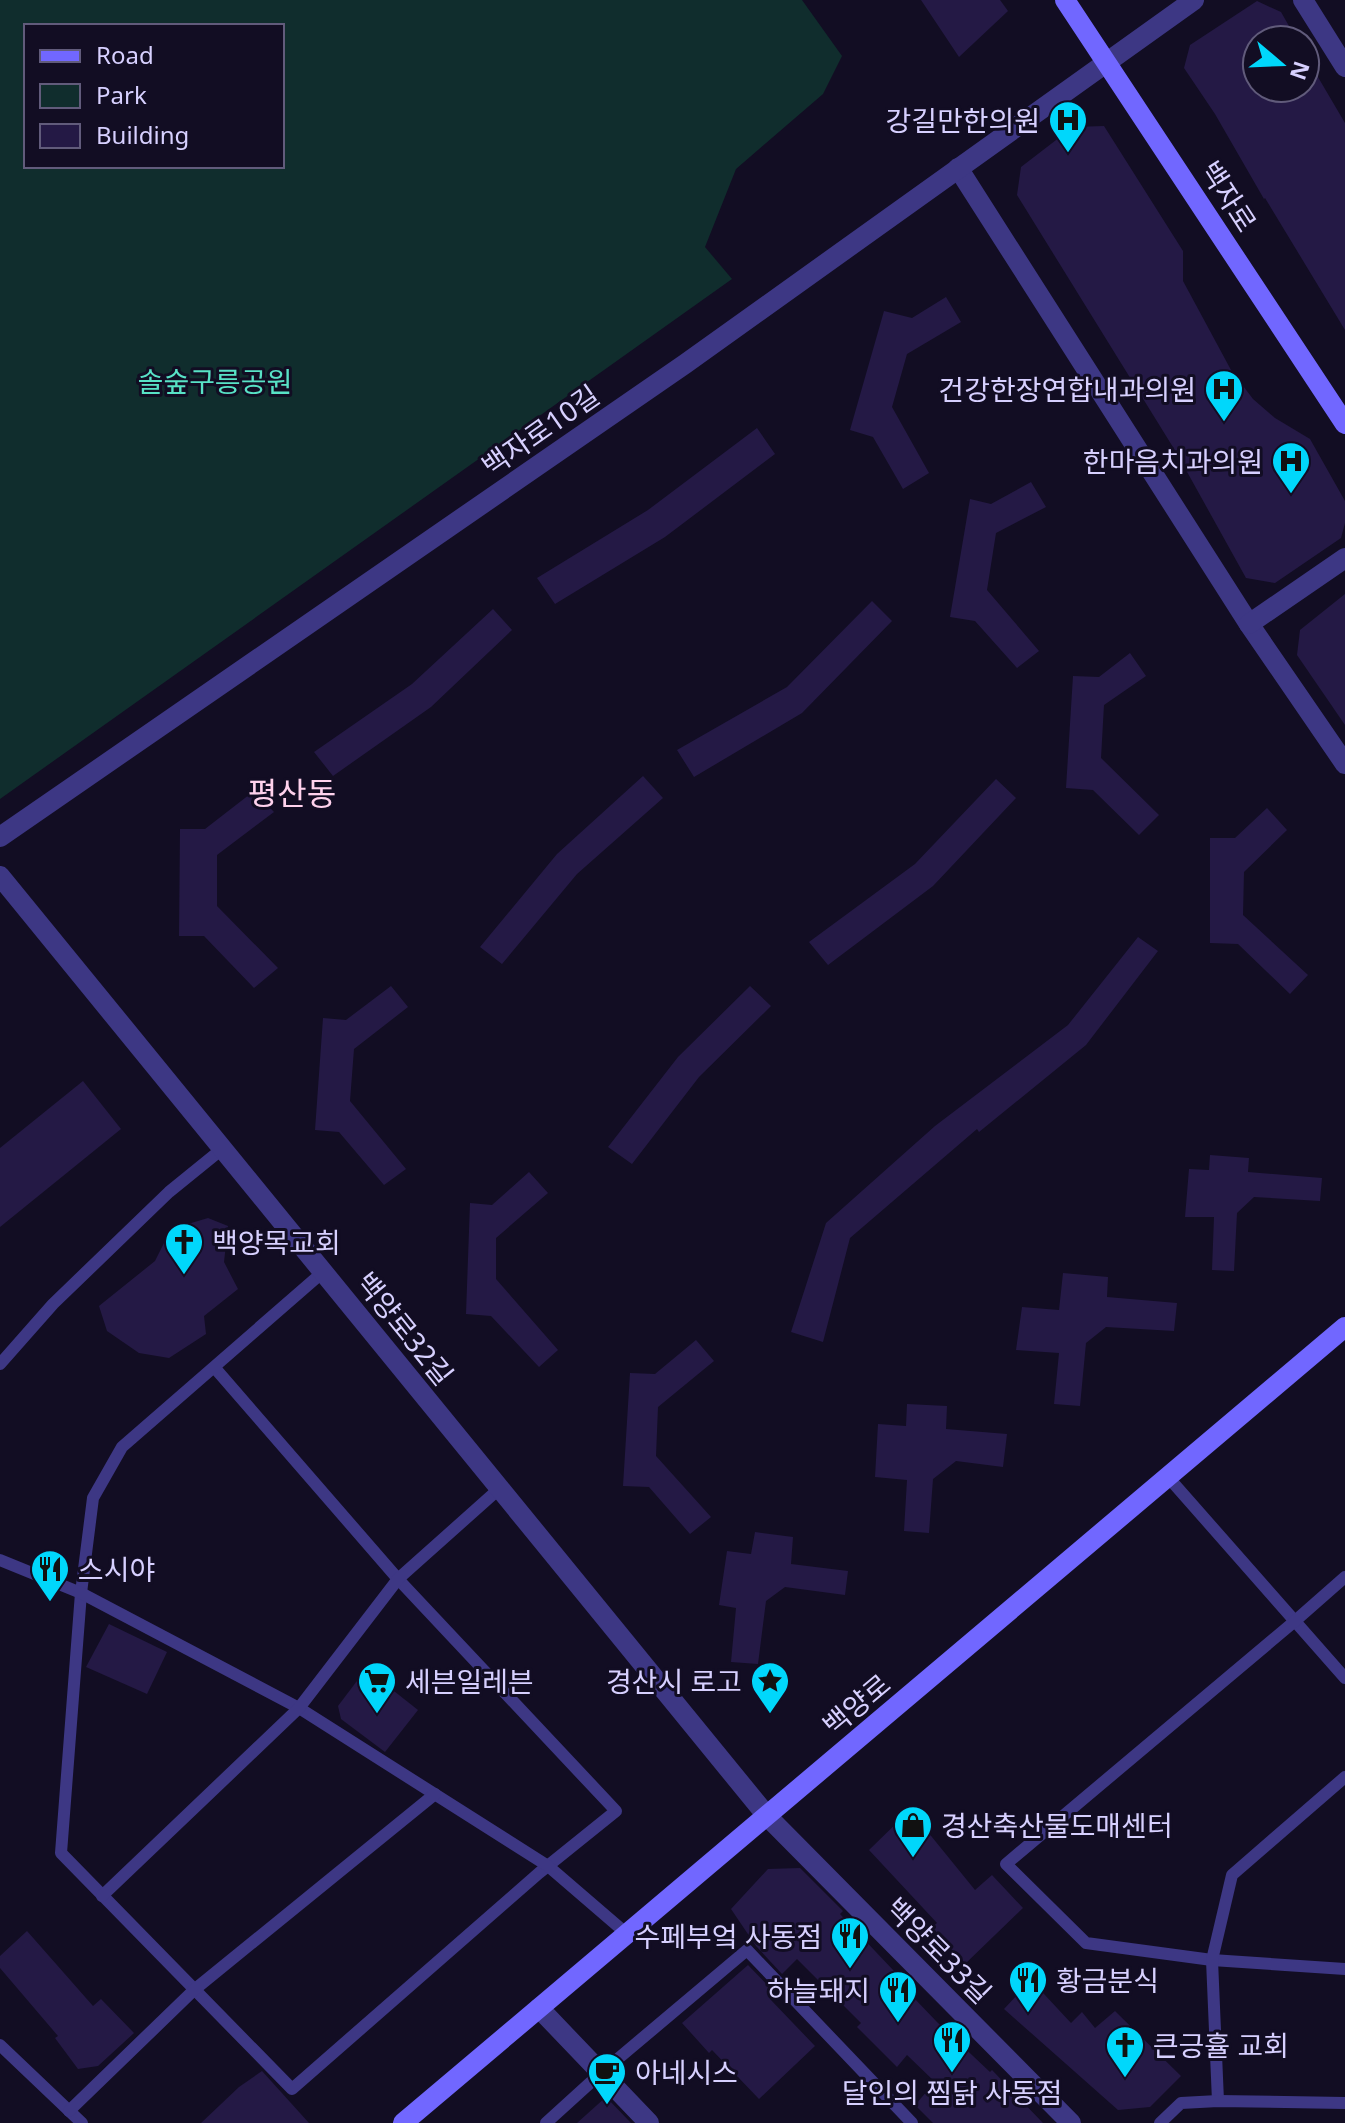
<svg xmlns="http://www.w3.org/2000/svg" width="1345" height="2123" font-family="'Noto Sans','Noto Sans KR',sans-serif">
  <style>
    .green { fill: #102d2d; fill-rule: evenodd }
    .building { fill: #241945 }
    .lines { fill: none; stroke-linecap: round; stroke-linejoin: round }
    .lane { stroke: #3d3784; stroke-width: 12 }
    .street { stroke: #3d3784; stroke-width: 20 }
    .secondary { stroke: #7167ff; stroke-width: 20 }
    .labels { text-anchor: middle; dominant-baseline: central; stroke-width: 6; stroke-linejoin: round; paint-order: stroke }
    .poi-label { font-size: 28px; fill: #d7d0ff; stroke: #120d23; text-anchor: start }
    .street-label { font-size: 28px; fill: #d7d0ff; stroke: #120d23 }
    .park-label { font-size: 28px; fill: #58e2c6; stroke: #120d23 }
    .quarter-label { font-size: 32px; fill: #ffd2ed; stroke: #120d23 }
  </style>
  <rect width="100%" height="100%" fill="#120d23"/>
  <path class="green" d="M0,0H802L842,56L823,94L736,169L705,247L732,279L0,799ZM282,26V166H26V26Z"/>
  <g class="building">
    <polygon points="921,0 1000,0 1008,11 959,57"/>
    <polygon points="1257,1 1281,12 1297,40 1257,40 1257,88 1305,88 1305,55 1345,123 1345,330 1265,198 1264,199 1215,114 1184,68 1190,45"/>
    <polygon points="1104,126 1183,251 1183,281 1231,370 1253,399 1275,418 1310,439 1345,501 1345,523 1341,538 1275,583 1246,578 1176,452 1017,195 1021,167 1073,127"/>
    <polygon points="946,297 961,322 907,354 892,407 929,473 903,489 873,437 850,430 884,311 912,318"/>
    <polygon points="757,428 775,454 665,537 555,604 537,578 648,510"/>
    <polygon points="1031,482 1046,507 996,533 987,590 1039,651 1017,668 975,621 950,617 970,499 991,504"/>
    <polygon points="1345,594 1345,725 1297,655 1300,630"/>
    <polygon points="872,601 892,621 802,713 694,777 677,750 787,687"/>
    <polygon points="493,609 512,630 431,707 333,776 314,752 412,684"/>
    <polygon points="1130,653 1146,676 1104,705 1101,758 1159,815 1139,835 1093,790 1066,788 1073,676 1099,677"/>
    <polygon points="643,776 663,798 577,874 502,964 480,947 557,854"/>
    <polygon points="996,779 1016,798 933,886 828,965 809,942 915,864"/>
    <polygon points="254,791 274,812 217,855 217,906 278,968 254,988 204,936 179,936 180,829 205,829"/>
    <polygon points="1267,808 1287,830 1244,872 1243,915 1308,975 1290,994 1238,944 1210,943 1210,838 1235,838"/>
    <polygon points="1138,937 1158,951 1086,1045 979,1132 977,1129 850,1238 823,1342 791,1332 826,1223 935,1126 1068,1025"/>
    <polygon points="391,986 408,1007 354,1049 350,1101 406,1169 384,1185 339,1132 315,1130 323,1018 346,1020"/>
    <polygon points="750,986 771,1006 699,1077 632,1164 608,1147 678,1057"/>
    <polygon points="83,1081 121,1129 0,1227 0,1148"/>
    <polygon points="1210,1155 1249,1158 1248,1172 1322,1178 1320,1201 1254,1197 1237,1213 1234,1271 1212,1270 1214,1217 1185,1217 1189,1169 1209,1170"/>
    <polygon points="529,1172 548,1193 496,1238 496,1279 558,1350 539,1367 491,1316 466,1314 470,1203 492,1205"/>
    <polygon points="208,1218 228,1226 224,1262 238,1289 204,1316 206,1334 169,1358 139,1353 107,1331 99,1306 155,1261 171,1229"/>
    <polygon points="1063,1273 1108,1277 1107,1297 1177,1303 1174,1331 1106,1327 1086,1343 1080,1406 1054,1404 1059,1353 1016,1350 1022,1307 1059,1310"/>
    <polygon points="696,1340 714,1361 658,1407 656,1456 711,1517 690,1534 649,1487 623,1486 630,1373 655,1374"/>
    <polygon points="907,1404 947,1406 946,1429 1007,1434 1003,1467 956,1461 933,1479 929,1533 904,1531 907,1480 875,1477 878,1424 906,1426"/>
    <polygon points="755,1532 793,1537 791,1564 848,1571 845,1595 785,1587 766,1601 758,1664 731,1662 736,1608 719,1605 727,1551 751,1554"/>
    <polygon points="109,1624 167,1652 147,1694 86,1667"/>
    <polygon points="366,1669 418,1710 385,1752 341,1719 338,1706"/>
    <polygon points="910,1810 975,1890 992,1875 1023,1908 965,1964 931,1928 937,1923 869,1850"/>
    <polygon points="800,1868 843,1911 840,1914 894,1971 891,1974 937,2022 990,2072 992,2070 1043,2123 933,2123 915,2105 935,2082 907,2055 897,2067 857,2027 861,2023 797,1959 782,1974 756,1946 731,1909 768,1869"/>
    <polygon points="27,1931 93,2006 101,1999 134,2033 98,2066 78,2069 55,2038 58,2036 0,1968 0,1956"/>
    <polygon points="748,1965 776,1994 770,1999 815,2046 759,2099 712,2050 709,2053 682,2023"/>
    <polygon points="1031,1980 1071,2023 1082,2012 1095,2028 1115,2011 1181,2076 1150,2107 1118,2110 1004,2009"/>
    <polygon points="262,2071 309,2123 201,2123 239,2087"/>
    <polygon points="606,2097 631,2123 577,2123"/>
  </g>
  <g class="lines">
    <g class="lane">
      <polyline points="0,1364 53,1304 169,1192 222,1149"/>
      <polyline points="214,1367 398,1579 616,1811 539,1873 292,2089 61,1853 81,1593 93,1498 122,1447 323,1272"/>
      <polyline points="1168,1477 1345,1678"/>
      <polyline points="0,1560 81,1593 299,1708 548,1866 627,1934"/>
      <polyline points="1345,1577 1295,1621 1006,1864 1086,1943 1212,1960 1345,1969"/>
      <polyline points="102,1896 299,1708 398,1579 500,1488"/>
      <polyline points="0,2045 82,2123"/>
      <polyline points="1218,2101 1212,1960 1232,1875 1345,1777"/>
      <polyline points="69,2111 194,1990 435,1794"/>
      <polyline points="546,2123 601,2073 747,1950 912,2123"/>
      <polyline points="1160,2123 1181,2103 1218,2101 1345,2103"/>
    </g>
    <g class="street">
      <polyline points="1303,0 1345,67"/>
      <polyline points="958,168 1249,624 1345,764"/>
      <polyline points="1249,624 1345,558"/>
      <polyline points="0,837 685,364 1194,0"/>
      <polyline points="0,876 767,1816 1071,2123"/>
      <polyline points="539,2008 649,2123"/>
    </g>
    <g class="secondary">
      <polyline points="1065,0 1345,424"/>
      <polyline points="403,2123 1345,1327"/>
    </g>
  </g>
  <defs>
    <g id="hospital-pin" transform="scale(2)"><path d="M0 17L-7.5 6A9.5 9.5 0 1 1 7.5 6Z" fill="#00d7fb" stroke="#120d23"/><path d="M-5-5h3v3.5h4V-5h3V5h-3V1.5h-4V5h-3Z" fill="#111"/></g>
    <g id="church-pin" transform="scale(2)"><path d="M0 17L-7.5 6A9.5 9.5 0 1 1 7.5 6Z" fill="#00d7fb" stroke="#120d23"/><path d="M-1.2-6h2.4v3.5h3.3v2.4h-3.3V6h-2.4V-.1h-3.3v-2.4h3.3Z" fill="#111"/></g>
    <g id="restaurant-pin" transform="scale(2)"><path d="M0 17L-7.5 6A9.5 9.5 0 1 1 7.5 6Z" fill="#00d7fb" stroke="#120d23"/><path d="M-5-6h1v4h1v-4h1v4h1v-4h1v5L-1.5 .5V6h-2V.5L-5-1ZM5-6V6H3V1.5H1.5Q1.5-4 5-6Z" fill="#111"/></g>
    <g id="supermarket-pin" transform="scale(2)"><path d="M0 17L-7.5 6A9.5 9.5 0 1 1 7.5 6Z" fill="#00d7fb" stroke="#120d23"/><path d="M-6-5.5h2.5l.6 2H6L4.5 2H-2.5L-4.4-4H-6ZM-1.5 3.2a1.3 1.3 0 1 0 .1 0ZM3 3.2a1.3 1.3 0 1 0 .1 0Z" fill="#111"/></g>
    <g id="sight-pin" transform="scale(2)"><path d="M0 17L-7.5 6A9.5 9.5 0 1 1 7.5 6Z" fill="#00d7fb" stroke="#120d23"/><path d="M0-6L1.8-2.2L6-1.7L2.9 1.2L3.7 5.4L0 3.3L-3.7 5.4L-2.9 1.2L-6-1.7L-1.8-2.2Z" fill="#111"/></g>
    <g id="shop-pin" transform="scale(2)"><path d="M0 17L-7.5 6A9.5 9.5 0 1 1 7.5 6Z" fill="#00d7fb" stroke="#120d23"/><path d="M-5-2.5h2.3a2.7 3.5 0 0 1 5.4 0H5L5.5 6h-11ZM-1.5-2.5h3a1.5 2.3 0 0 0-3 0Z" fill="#111"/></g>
    <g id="cafe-pin" transform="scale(2)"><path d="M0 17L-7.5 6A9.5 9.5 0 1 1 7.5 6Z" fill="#00d7fb" stroke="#120d23"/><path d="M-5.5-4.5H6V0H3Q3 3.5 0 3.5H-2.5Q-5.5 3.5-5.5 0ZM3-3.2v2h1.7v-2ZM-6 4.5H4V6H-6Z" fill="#111"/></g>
  </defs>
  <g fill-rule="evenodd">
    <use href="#hospital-pin" x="1068" y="120"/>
    <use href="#hospital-pin" x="1224" y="389"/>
    <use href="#hospital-pin" x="1291" y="461"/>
    <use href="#church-pin" x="184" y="1242"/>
    <use href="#restaurant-pin" x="50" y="1569"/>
    <use href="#supermarket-pin" x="377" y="1681"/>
    <use href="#sight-pin" x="770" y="1681"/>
    <use href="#shop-pin" x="913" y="1825"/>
    <use href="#restaurant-pin" x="850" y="1936"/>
    <use href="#restaurant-pin" x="1028" y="1980"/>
    <use href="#restaurant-pin" x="898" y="1990"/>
    <use href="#restaurant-pin" x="952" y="2040"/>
    <use href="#church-pin" x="1125" y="2045"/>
    <use href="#cafe-pin" x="607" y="2072"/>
  </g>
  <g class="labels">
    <g class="poi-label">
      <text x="1040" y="120" text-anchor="end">강길만한의원</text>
      <text x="1196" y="389" text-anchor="end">건강한장연합내과의원</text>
      <text x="1263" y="461" text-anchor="end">한마음치과의원</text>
      <text x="212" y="1242">백양목교회</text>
      <text x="78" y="1569">스시야</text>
      <text x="405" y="1681">세븐일레븐</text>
      <text x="742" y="1681" text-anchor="end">경산시 로고</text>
      <text x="941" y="1825">경산축산물도매센터</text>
      <text x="822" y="1936" text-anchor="end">수페부엌 사동점</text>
      <text x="1056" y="1980">황금분식</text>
      <text x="870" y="1990" text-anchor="end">하늘돼지</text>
      <text x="1153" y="2045">큰긍휼 교회</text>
      <text x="635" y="2072">아네시스</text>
      <text x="952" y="2092" text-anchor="middle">달인의 찜닭 사동점</text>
    </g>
    <g class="street-label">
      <text transform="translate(1229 196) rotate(57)">백자로</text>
      <text transform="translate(540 430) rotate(-35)">백자로10길</text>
      <text transform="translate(405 1328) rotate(51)">백양로32길</text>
      <text transform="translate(856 1704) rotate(-40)">백양로</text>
      <text transform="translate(939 1950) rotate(45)">백양로33길</text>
    </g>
    <g class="park-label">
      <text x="215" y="381">솔숲구릉공원</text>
    </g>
    <g class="quarter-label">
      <text x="292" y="792">평산동</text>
    </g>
  </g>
  <rect x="24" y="24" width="260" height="144" fill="#120d23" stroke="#615b7b" stroke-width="2"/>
  <rect x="40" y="50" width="40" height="12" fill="#7167ff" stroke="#615b7b" stroke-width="2"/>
  <text x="96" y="64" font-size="24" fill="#d7d0ff">Road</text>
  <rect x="40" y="84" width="40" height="24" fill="#102d2d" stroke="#615b7b" stroke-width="2"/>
  <text x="96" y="104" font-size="24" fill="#d7d0ff">Park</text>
  <rect x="40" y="124" width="40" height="24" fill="#241945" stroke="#615b7b" stroke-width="2"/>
  <text x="96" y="144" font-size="24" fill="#d7d0ff">Building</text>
  <g transform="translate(1281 64) rotate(109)"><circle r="38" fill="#120d23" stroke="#615b7b" stroke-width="2"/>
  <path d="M0-6L14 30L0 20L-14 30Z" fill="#00d7fb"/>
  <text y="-12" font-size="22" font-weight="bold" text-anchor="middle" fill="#d7d0ff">N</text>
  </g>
</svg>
